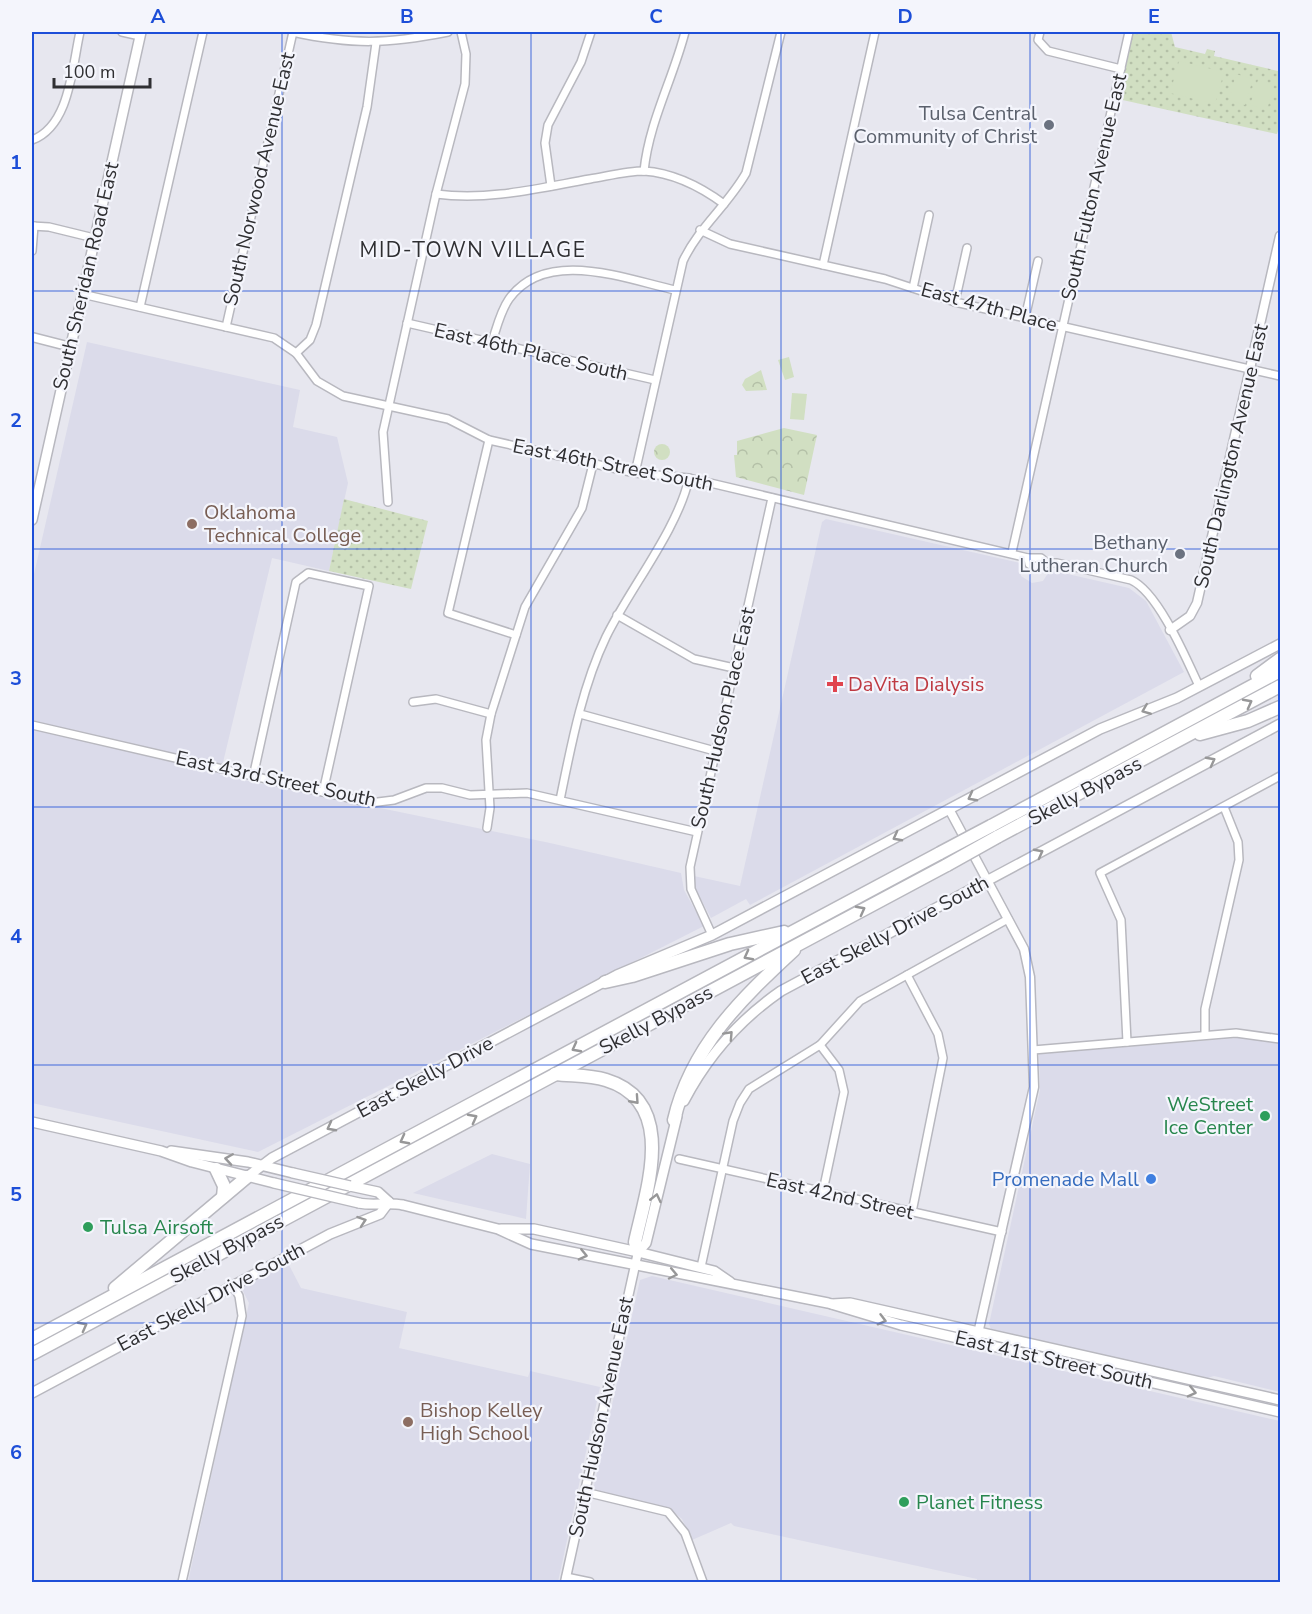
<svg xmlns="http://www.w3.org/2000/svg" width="1312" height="1614" font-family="'Nunito Sans',sans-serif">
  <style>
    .built { fill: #dbdbea }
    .grass { fill: url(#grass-dots) }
    .park { fill: url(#park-crowns) }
    .garden { fill: #d1dfc2 }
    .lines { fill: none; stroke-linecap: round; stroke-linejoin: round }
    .minor-casing { stroke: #b8b8bf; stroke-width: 10 }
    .tertiary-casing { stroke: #b8b8bf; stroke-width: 11 }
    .secondary-casing { stroke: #b8b8bf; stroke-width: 12 }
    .motorway-casing { stroke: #b8b8bf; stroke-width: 15 }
    .minor { stroke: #fff; stroke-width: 7 }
    .tertiary { stroke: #fff; stroke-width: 8 }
    .secondary { stroke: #fff; stroke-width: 9 }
    .motorway { stroke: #fff; stroke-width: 12 }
    .secondary-bridge-casing { stroke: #b8b8bf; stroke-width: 12; stroke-linecap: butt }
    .motorway-bridge-casing { stroke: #b8b8bf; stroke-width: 15; stroke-linecap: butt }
    .secondary-bridge { stroke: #fff; stroke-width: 9 }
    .motorway-bridge { stroke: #fff; stroke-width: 12 }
    .oneway { stroke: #979798 }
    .grid { fill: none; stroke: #1d4ed8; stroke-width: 1.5; stroke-opacity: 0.55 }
    .worship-dot { fill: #6b7280; stroke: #f4f5fc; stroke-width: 2 }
    .education-dot { fill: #8d6e63; stroke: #f4f5fc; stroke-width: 2 }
    .health-dot { fill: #e0444e; stroke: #f4f5fc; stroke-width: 2 }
    .leisure-dot { fill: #2e9e5b; stroke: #f4f5fc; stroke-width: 2 }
    .shop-dot { fill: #3f7fe0; stroke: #f4f5fc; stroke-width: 2 }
    .labels { text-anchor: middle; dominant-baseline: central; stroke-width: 4.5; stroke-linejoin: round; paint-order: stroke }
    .worship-label { font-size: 20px; fill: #5b616d; stroke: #f4f5fc; text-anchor: end }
    .street-label { font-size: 20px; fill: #2f2f32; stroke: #f4f5fc }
    .education-label { font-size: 20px; fill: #785e54; stroke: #f4f5fc; text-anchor: start }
    .health-label { font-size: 20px; fill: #be3a42; stroke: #f4f5fc; text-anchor: start }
    .leisure-label { font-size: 20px; fill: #27864d; stroke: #f4f5fc; text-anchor: start }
    .shop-label { font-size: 20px; fill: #366cbe; stroke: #f4f5fc; text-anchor: end }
    .neighbourhood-label { font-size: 21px; letter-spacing: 1.5px; fill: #2f2f32; stroke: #f4f5fc }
    .neatline { fill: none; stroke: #1d4ed8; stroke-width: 2 }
    .grid-label { font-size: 20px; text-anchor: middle; font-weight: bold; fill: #1d4ed8 }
  </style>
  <defs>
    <pattern id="grass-dots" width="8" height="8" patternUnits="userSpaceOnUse" patternTransform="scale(1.5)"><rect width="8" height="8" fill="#d1dfc2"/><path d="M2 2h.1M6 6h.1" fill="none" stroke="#b4c0a7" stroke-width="1.8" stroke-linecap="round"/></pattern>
    <pattern id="park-crowns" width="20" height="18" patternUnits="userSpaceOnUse" patternTransform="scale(1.5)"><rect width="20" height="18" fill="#d1dfc2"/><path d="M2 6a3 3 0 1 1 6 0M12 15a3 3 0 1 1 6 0" fill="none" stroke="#b4c0a7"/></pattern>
  </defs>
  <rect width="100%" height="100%" fill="#e7e7ef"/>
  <g class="built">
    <polygon points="87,342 300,390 293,427 337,437 348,483 329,571 272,558 220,775 550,843 681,873 684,890 704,926 258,1152 32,1103 32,583"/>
    <polygon points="826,519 1020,563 1021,576 1032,583 1043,581 1050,570 1129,588 1146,601 1184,672 750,905 746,899 711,918 695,888 694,876 740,886 822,522"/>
    <polygon points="1239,1038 1280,1043 1280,1392 1214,1376 1204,1379 991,1329 989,1324 1040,1090 1039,1054"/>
    <polygon points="492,1154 530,1164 526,1219 413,1193"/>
    <polygon points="288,1263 301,1288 407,1312 399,1348 528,1377 530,1371 600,1387 558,1582 188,1582 249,1303 243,1291 245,1284"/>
    <polygon points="652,1276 1280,1421 1280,1582 977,1582 977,1579 734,1526 731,1523 692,1540 682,1519 669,1508 593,1490 640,1280"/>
  </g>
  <g class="grass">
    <polygon points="1133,32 1171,32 1175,47 1205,54 1207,49 1215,51 1214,56 1278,71 1280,67 1280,125 1277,134 1118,99"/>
    <polygon points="344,499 428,521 411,589 329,571"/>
  </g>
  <g class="park">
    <polygon points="761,370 767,390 746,391 742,385 745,379"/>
    <polygon points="784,428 817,435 804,495 736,477 734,455 737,455 737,441"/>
    <circle cx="662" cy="452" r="8"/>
  </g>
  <g class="garden">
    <polygon points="1179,61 1224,72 1215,104 1170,93"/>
    <polygon points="1236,74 1253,79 1245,105 1229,100"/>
    <polygon points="1258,80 1274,85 1267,110 1250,105"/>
    <polygon points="789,357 794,377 785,380 778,360"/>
    <polygon points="792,393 807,394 804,420 790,419"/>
  </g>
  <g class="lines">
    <g class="minor-casing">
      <g id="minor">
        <polyline points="122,32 140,36"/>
        <path d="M292,32C353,45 387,44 448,32"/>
        <polyline points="1040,32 1038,40 1048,51 1121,69"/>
        <path d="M32,140C70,126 72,67 80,32"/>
        <path d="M644,171C649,122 673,79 685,32"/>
        <polyline points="551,186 545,143 548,125 581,62 591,32"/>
        <path d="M436,194C489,201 539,188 590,179C608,176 627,171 644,171C674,173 701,187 724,204"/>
        <polyline points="32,226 49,227 94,238"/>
        <polyline points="700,230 730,244 885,279 955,302 1280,376"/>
        <polyline points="32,251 34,226"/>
        <polyline points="823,265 875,32"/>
        <polyline points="913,288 929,215"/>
        <polyline points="82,294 274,338 296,353 317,381 343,396 448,419 489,440 635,473 689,478 1028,558 1041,558 1047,563"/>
        <polyline points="955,302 967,248"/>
        <polyline points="140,307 203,32"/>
        <polyline points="1025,318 1038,261"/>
        <polyline points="407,323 655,380"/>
        <polyline points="226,327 293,32"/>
        <path d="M492,342C497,327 500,312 509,299C546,247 625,279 675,290"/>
        <polyline points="296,353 310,340 316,325 367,107 376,43"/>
        <polyline points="489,440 448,613 516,635"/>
        <path d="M635,473L683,261C699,227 728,205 746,173L781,32"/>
        <polyline points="388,502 383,432 436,194 465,84 466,54 461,32"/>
        <polyline points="1012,552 1129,32"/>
        <path d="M1028,558L1029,564L1034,567L1047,563H1057L1131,580C1158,592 1186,658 1199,686"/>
        <polyline points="617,615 694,659 734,668"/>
        <polyline points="413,702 436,699 491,714"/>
        <polyline points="580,714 715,751"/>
        <polyline points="32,725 370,803 394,800 426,788 442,788 470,795 527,793 697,832"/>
        <polyline points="253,777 296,582 308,573 369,586 323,792"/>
        <path d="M560,800C571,746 582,687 606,637C630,588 678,529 689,478"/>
        <polyline points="487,828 490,808 486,740 491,714 525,607 582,508 593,464"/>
        <polyline points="712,935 691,889 690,867 772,498"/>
        <polyline points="907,975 938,1034 943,1058 912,1212"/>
        <polyline points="1205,1035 1205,1009 1239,860 1238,842 1224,807"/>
        <polyline points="1127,1042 1121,920 1100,873 1280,776"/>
        <polyline points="820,1045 839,1070 844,1092 823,1191"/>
        <polyline points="1033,1050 1236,1033 1280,1039"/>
        <polyline points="679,1159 1002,1232"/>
        <polyline points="701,1267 733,1121 740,1103 749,1089 820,1045 860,1001 1008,919"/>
        <polyline points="585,1492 668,1512 685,1533 703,1582"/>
        <polyline points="566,1577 590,1582"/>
        <polyline points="182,1582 242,1316 239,1296 233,1285"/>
      </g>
    </g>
    <g class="tertiary-casing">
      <g id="tertiary">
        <polyline points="32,337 71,347"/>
        <polyline points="1170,630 1190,616 1197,603 1280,236"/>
        <polyline points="949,809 1024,949 1030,977 1034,1087 977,1338"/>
        <polyline points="565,1582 638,1252"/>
      </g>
    </g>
    <g class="secondary-casing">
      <g id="secondary">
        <polyline points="32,520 141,32"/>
        <path d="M684,1101C708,1055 739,1020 781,991L1280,724"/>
        <polyline points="32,1122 161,1151 192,1162 274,1183"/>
        <polyline points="171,1151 248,1162 293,1173"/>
        <polyline points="247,1177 272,1158 617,975 712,935 1100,729 1177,698 1280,644"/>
        <polyline points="350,1186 378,1192 389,1202"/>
        <path d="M359,1203C373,1206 388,1202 403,1205L498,1229L531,1244L828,1303L901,1325L1280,1412"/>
        <polyline points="501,1229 534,1229 638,1252 714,1271 730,1282"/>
        <polyline points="638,1252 646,1243 677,1116"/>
        <polyline points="832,1304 850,1303 1280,1400"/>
        <polyline points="32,1393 330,1234 380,1214 389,1202"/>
      </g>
    </g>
    <g class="motorway-casing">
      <g id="motorway">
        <polyline points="1257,676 1280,659"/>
        <polyline points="1200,734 1248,721 1280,707"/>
        <polyline points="991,826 1280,671"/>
        <polyline points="997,837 1280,686"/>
        <polyline points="605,982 632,976 730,944 784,932"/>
        <path d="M555,1074C572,1076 590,1075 606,1080C679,1102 646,1191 635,1242L638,1252"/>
        <path d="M674,1120C691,1047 741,999 794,950"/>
        <polyline points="216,1169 224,1186 223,1197"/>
        <polyline points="115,1288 247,1177"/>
        <polyline points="32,1339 940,853"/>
        <polyline points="32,1354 947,865"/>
      </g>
    </g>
    <use href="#minor" class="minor"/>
    <use href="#tertiary" class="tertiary"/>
    <use href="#secondary" class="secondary"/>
    <use href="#motorway" class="motorway"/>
    <g class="secondary-bridge-casing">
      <g id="secondary-bridge">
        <polyline points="293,1173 350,1186"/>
        <polyline points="274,1183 359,1203"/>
      </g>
    </g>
    <g class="motorway-bridge-casing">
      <g id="motorway-bridge">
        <polyline points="940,853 991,826"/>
        <polyline points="947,865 997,837"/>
      </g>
    </g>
    <use href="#secondary-bridge" class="secondary-bridge"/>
    <use href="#motorway-bridge" class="motorway-bridge"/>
  </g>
  <defs><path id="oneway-chevron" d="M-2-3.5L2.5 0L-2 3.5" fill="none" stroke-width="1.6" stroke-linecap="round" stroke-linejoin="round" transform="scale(1.5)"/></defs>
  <g class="oneway">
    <use href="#oneway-chevron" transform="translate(1248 703) rotate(-28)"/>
    <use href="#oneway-chevron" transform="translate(1146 710) rotate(158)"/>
    <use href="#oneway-chevron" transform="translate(1211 761) rotate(-28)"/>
    <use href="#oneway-chevron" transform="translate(972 797) rotate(152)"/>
    <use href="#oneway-chevron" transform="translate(897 837) rotate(152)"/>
    <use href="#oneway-chevron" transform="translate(1039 853) rotate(-28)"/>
    <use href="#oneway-chevron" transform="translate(861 910) rotate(-28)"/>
    <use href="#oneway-chevron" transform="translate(748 956) rotate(152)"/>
    <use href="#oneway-chevron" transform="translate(729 1035) rotate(-47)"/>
    <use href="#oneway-chevron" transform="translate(576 1048) rotate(152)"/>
    <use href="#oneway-chevron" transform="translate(635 1100) rotate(48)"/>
    <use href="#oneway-chevron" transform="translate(473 1118) rotate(-28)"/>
    <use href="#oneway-chevron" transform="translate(331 1127) rotate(152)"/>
    <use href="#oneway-chevron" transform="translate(404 1140) rotate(152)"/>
    <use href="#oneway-chevron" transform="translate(229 1159) rotate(-171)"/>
    <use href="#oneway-chevron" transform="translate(656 1198) rotate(-77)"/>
    <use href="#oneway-chevron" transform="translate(362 1221) rotate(-19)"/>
    <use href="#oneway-chevron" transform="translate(583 1255) rotate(13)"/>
    <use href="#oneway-chevron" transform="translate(673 1274) rotate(12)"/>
    <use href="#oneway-chevron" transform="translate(882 1320) rotate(15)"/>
    <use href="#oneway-chevron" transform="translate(83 1326) rotate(-28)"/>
    <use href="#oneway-chevron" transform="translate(1192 1392) rotate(13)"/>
  </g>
  <path class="grid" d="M282,32V1582M531,32V1582M781,32V1582M1030,32V1582M32,291H1280M32,549H1280M32,807H1280M32,1065H1280M32,1323H1280"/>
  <g class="worship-dot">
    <circle cx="1049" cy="125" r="6"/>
    <circle cx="1180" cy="554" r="6"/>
  </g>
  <g class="education-dot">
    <circle cx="192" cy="524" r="6"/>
    <circle cx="408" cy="1422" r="6"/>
  </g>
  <path class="health-dot" d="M832 675h6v6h6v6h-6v6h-6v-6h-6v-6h6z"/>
  <g class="leisure-dot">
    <circle cx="1265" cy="1116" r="6"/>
    <circle cx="88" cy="1227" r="6"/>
    <circle cx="904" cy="1502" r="6"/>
  </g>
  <circle class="shop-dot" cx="1151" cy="1179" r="6"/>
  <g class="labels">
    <g class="worship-label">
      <text x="1037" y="113">Tulsa Central<tspan x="1037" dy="23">Community of Christ</tspan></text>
      <text x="1168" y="542">Bethany<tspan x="1168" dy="23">Lutheran Church</tspan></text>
    </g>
    <g class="street-label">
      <text transform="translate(259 179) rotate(-77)">South Norwood Avenue East</text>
      <text transform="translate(1094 187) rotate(-77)">South Fulton Avenue East</text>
      <text transform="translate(86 276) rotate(-77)">South Sheridan Road East</text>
      <text transform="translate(989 307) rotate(15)">East 47th Place</text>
      <text transform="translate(531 352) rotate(13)">East 46th Place South</text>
      <text transform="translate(1231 456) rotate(-77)">South Darlington Avenue East</text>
      <text transform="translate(613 465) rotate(11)">East 46th Street South</text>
      <text transform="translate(723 718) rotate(-77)">South Hudson Place East</text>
      <text transform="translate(276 779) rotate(12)">East 43rd Street South</text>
      <text transform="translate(1085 791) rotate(-28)">Skelly Bypass</text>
      <text transform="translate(895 930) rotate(-28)">East Skelly Drive South</text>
      <text transform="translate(656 1020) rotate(-28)">Skelly Bypass</text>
      <text transform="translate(425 1077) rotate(-28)">East Skelly Drive</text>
      <text transform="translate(840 1196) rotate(13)">East 42nd Street</text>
      <text transform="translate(227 1249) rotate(-28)">Skelly Bypass</text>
      <text transform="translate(211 1297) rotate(-28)">East Skelly Drive South</text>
      <text transform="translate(1054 1360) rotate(13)">East 41st Street South</text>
      <text transform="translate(601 1417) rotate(-78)">South Hudson Avenue East</text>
    </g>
    <g class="education-label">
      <text x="204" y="512">Oklahoma<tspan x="204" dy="23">Technical College</tspan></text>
      <text x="420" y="1410">Bishop Kelley<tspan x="420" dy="23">High School</tspan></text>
    </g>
    <g class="health-label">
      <text x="848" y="684">DaVita Dialysis</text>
    </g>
    <g class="leisure-label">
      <text x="1253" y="1104" text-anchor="end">WeStreet<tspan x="1253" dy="23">Ice Center</tspan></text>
      <text x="100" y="1227">Tulsa Airsoft</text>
      <text x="916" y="1502">Planet Fitness</text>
    </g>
    <g class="shop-label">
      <text x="1139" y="1179">Promenade Mall</text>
    </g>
    <g class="neighbourhood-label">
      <text x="473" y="250">MID-TOWN VILLAGE</text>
    </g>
  </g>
  <rect width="1312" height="1614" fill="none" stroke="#f4f5fc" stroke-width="66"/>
  <path d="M54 78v9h96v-9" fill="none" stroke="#2f2f32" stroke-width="3"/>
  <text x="63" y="78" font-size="18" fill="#2f2f32" stroke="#f4f5fc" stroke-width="4.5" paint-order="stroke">100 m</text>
  <rect x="33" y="33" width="1246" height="1548" class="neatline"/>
  <g class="grid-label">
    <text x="158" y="23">A</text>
    <text x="407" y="23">B</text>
    <text x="656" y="23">C</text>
    <text x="905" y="23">D</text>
    <text x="1154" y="23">E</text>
    <text x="16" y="169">1</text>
    <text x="16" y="427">2</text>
    <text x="16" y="685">3</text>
    <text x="16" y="943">4</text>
    <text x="16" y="1201">5</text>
    <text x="16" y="1459">6</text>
  </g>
</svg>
